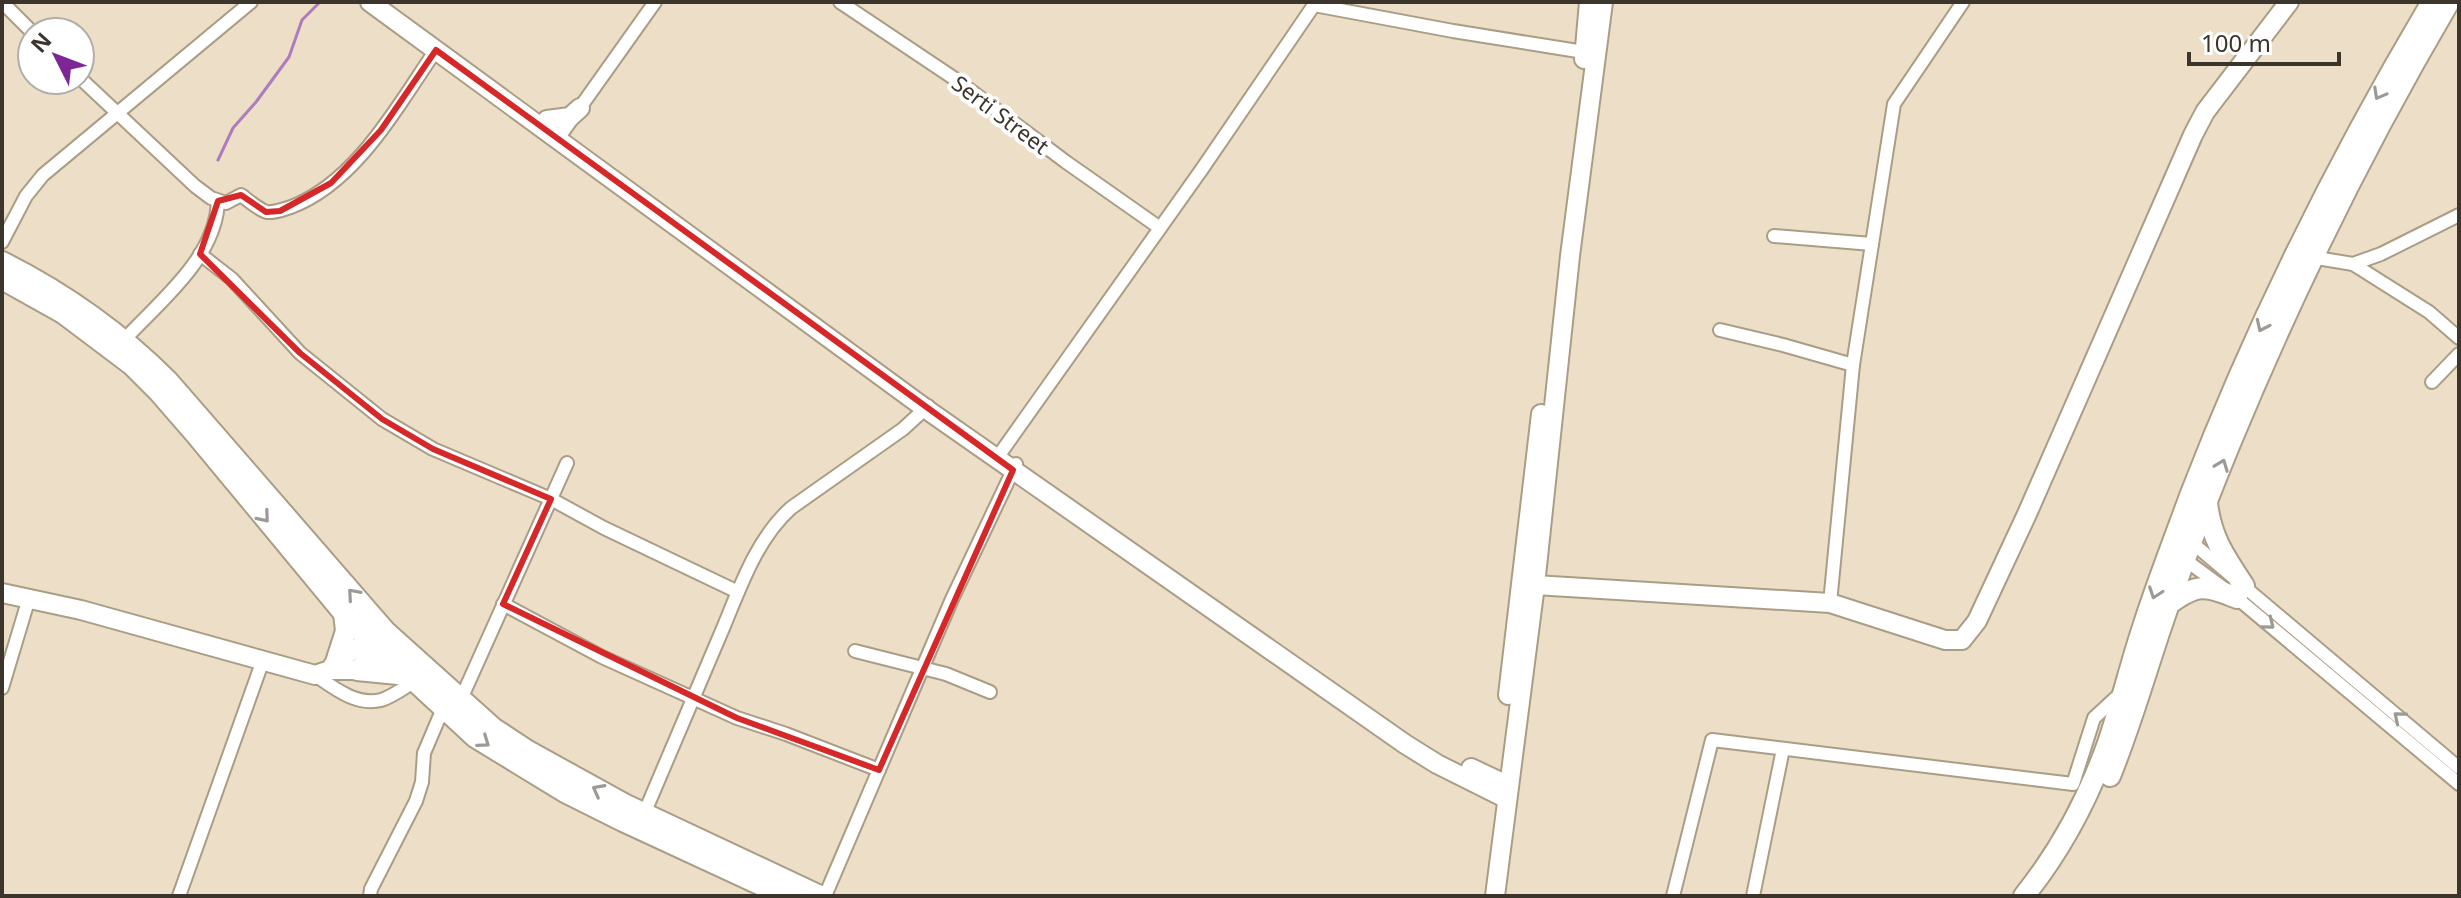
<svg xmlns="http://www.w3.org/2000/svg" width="2461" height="898" font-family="'Noto Sans',sans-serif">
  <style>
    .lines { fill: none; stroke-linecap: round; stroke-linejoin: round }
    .stream { stroke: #ad7cbd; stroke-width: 3 }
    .street-casing { stroke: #aa9d86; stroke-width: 16 }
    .secondary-casing { stroke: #aa9d86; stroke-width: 22 }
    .primary-casing { stroke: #aa9d86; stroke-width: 24 }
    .street { stroke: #fff; stroke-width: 12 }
    .secondary { stroke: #fff; stroke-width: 18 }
    .primary { stroke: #fff; stroke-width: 20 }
    .oneway { stroke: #9d9a95 }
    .marked { fill: none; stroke: #d62828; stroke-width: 6; stroke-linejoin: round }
    .labels { text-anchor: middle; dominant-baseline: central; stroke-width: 8; stroke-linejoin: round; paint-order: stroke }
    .street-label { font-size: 22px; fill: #3b352b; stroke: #fff }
  </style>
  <rect width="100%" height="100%" fill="#eddfc7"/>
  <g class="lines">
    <polyline class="stream" points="218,160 233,128 256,102 289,57 302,20 320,2"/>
    <g class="street-casing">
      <g id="street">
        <polyline points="840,2 955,79 1066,162 1160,228"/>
        <polyline points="6,6 32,32"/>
        <path d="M80,78L195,186L211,198L226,203L241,195C248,200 259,210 267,212C276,213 284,209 291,207C357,182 398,105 436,50"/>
        <polyline points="557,140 655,2"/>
        <polyline points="1774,236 1872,244"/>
        <polyline points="2,242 26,196 43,175 251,2"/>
        <polyline points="200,254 232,279 300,353 382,419 433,449 551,499 604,528 738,592"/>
        <polyline points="2311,257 2353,264 2381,254 2459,215"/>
        <polyline points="2353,264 2429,312 2459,338"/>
        <polyline points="1720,330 1783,345 1853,365"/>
        <path d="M124,340C160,301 216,258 218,201"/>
        <polyline points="2432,382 2459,354"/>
        <polyline points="997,458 1202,169 1314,5 1453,31 1584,52"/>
        <polyline points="2189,540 2459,768"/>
        <polyline points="2180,556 2237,598 2459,784"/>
        <polyline points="1830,603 1853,365 1894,104 1963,2"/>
        <polyline points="503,604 602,657 737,718 786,734 879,770"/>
        <polyline points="855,651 946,674 990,692"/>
        <path d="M315,675C334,688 356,706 381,700C392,697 405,687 415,681"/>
        <polyline points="2,688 29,598"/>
        <polyline points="461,699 567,463"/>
        <path d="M644,814C669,756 693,698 718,640C738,594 754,541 791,508L903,429L928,406"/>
        <polyline points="179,896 263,660"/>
        <polyline points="370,896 371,889 416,801 422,782 424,753 444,706"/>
        <polyline points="825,896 952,599 1016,464"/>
        <polyline points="1673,896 1712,740 2073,784 2094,718 2120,694"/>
        <polyline points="1753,896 1783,749"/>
      </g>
    </g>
    <g class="secondary-casing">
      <g id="secondary">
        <polyline points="370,2 926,409 1405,744 1437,764 1507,799"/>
        <polyline points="1584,59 1589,2"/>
        <polyline points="547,120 570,117 580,108"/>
        <polyline points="1535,585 1830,603 1945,640 1962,640 1977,621 2027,514 2193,135 2205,112 2289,2"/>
        <polyline points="2,593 81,610 315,675 330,670 357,670 389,642"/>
        <polyline points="332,667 337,659 383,634"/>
        <polyline points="1508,695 1541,414"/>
        <polyline points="1471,768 1509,786"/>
        <polyline points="1495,896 1535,585 1570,256 1603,2"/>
      </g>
    </g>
    <g class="primary-casing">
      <g id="primary">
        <path d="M2,262C64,293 119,332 168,381L386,632L493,728L528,751L624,804L820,896"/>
        <polyline points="2,279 63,313 132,365 158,391 198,437 352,623 475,737 565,792 623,821 785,896"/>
        <path d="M2207,503C2211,538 2225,557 2244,586"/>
        <path d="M2169,604C2197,583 2206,585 2237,598"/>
        <polyline points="337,659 346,631 344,613"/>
        <polyline points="357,670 408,675"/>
        <path d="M2110,776C2129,729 2143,681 2159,633C2180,570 2204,507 2229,446C2292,293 2365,145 2449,2"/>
        <path d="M2024,896C2061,850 2088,799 2108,743C2121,705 2130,666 2143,627C2157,583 2174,540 2190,496C2256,325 2338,160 2432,2"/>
      </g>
    </g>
    <use href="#street" class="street"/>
    <use href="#secondary" class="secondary"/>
    <use href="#primary" class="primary"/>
  </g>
  <defs><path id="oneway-chevron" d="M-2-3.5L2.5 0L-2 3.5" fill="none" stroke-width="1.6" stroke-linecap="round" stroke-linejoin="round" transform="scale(2)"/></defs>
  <g class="oneway">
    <use href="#oneway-chevron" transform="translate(2379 94) rotate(119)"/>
    <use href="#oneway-chevron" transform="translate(2262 326) rotate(115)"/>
    <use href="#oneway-chevron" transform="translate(2222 465) rotate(-69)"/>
    <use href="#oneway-chevron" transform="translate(264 517) rotate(50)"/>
    <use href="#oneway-chevron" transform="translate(2155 593) rotate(109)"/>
    <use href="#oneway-chevron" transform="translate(353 594) rotate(-131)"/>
    <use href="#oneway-chevron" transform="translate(2269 624) rotate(39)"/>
    <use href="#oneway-chevron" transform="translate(2399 717) rotate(-140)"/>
    <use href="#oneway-chevron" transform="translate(484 742) rotate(35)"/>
    <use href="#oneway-chevron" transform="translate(598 790) rotate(-152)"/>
  </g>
  <path class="marked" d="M436,50L1013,470L879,770L737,718L503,604L551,499L433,449L382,419L300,353L200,254L218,201L241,195L266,212L280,211L331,183L381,130Z"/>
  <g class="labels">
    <g class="street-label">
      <text transform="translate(1001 114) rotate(37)">Serti Street</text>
    </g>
  </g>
  <rect width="2461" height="898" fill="none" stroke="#3b352b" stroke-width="8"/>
  <g transform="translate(56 56) rotate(312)"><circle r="38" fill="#ffffff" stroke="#b1aeaa" stroke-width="2"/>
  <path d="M0-6L14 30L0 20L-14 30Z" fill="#7d2796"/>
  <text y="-12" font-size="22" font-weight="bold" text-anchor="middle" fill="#3b352b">N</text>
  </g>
  <path d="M2189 52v12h150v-12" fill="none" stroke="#3b352b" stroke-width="4"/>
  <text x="2201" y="52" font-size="24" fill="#3b352b" stroke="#ffffff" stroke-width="6" paint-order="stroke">100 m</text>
</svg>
